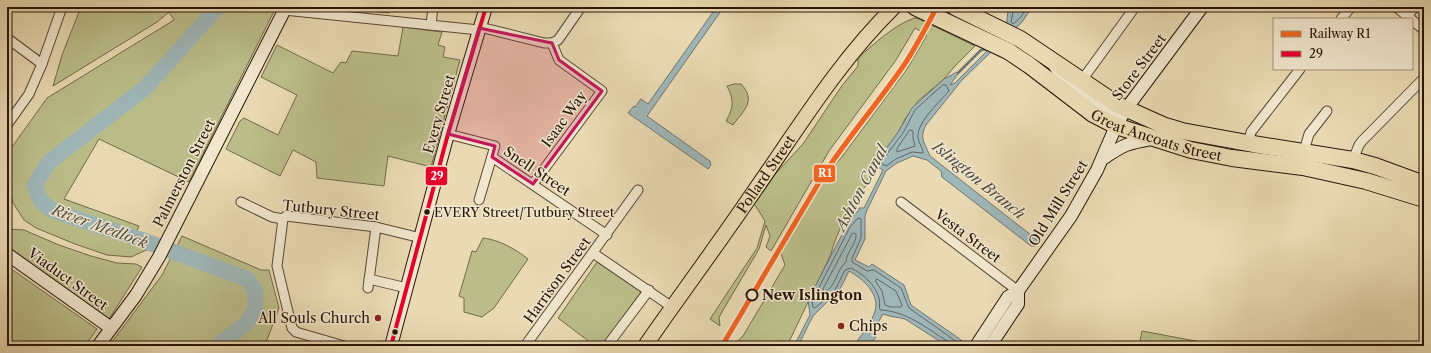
<svg xmlns="http://www.w3.org/2000/svg" width="1431" height="353" font-family="'Libre Caslon Text',serif">
  <style>
    .green { fill: #bbbe8a; stroke: #726a48 }
    .water { fill: #9fb7b9; stroke: #707672 }
    .lines { fill: none; stroke-linecap: round; stroke-linejoin: round }
    .shore { stroke: #646660; stroke-width: 1 }
    .stream { stroke: #707672; stroke-width: 2.5 }
    .river { stroke: #9fb7b9; stroke-width: 16 }
    .street-casing { stroke: #594632; stroke-width: 11 }
    .secondary-casing { stroke: #291507; stroke-width: 14 }
    .primary-casing { stroke: #291507; stroke-width: 16 }
    .highway-casing { stroke: #291507; stroke-width: 18 }
    .street { stroke: #f1e7ce; stroke-width: 9 }
    .secondary { stroke: #f1e7ce; stroke-width: 12 }
    .primary { stroke: #eadab3; stroke-width: 14 }
    .highway { stroke: #eadab3; stroke-width: 16 }
    .bus-1-casing { stroke: #f1e7ce; stroke-width: 7 }
    .bus-1 { stroke: #e4002b; stroke-width: 4 }
    .rail-1-casing { stroke: #f1e7ce; stroke-width: 8 }
    .rail-1 { stroke: #f26522; stroke-width: 5 }
    .marked { fill: #c2185b; fill-opacity: 0.2; stroke: #c2185b; stroke-width: 3; stroke-linejoin: round }
    .bus-dot { fill: #291507; stroke: #f1e7ce; stroke-width: 1.5 }
    .stop-dot { fill: #f1e7ce; stroke: #291507; stroke-width: 2 }
    .poi-dot { fill: #8f2418; stroke: #f1e7ce; stroke-width: 1.5 }
    .labels { text-anchor: middle; dominant-baseline: central; stroke-width: 3; stroke-linejoin: round; paint-order: stroke }
    .bus-label { font-size: 13px; fill: #291507; stroke: #f1e7ce; text-anchor: start }
    .street-label { font-size: 14px; fill: #291507; stroke: #f1e7ce }
    .stop-label { font-size: 14px; font-weight: bold; fill: #291507; stroke: #f1e7ce; text-anchor: start }
    .poi-label { font-size: 14px; fill: #291507; stroke: #f1e7ce; text-anchor: end }
    .water-label { font-size: 15px; font-style: italic; fill: #524e45; stroke: #f1e7ce }
    .line-badge { stroke: #f1e7ce; stroke-width: 1.5 }
    .badge-label { font-size: 11px; text-anchor: middle; font-weight: bold; fill: #fff }
  </style>
  <rect width="100%" height="100%" fill="#eadab3"/>
  <filter id="stains"><feTurbulence type="fractalNoise" baseFrequency=".005" numOctaves="4"/><feColorMatrix values="0 0 0 0 .2 0 0 0 0 .09 0 0 0 0 .02 0 0 0 .5 -.17"/></filter>
  <radialGradient id="worn" r=".72"><stop offset=".6" stop-color="#630" stop-opacity="0"/><stop offset="1" stop-color="#630" stop-opacity=".3"/></radialGradient>
  <g class="green">
    <polygon points="81,7 210,7 141,84 46,159 30,184 38,203 58,218 71,217 113,235 153,247 131,257 107,255 75,244 36,228 24,220 13,203 7,175 7,154 47,98 174,20 169,12 157,22 53,86 62,55"/>
    <polygon points="224,7 276,7 189,182 99,139 64,199 139,226 135,235 59,209 47,201 41,192 41,184 51,167 80,145 147,89"/>
    <polygon points="344,7 390,7 389,13 343,8"/>
    <path d="M914,18L919,19L975,46L955,66L944,79L918,101L905,119L899,131L875,164L879,167C860,194 839,222 831,254L787,346H732L743,336L785,265L780,251L829,171L841,158L907,69L927,35L915,28L896,60L829,151L771,251L766,247L770,236L766,225L759,249L719,317L720,326L710,319L757,248L765,221L753,202L776,173L803,144L841,87L858,66V58C875,43 893,26 914,18Z"/>
    <polygon points="403,27 442,32 438,45 445,47 443,57 460,60 431,167 388,156 384,186 317,178 316,162 293,150 280,176 226,149 240,121 244,118 278,135 297,95 261,77 277,45 333,73 341,62 346,63 352,51 398,56"/>
    <path d="M734,84H741C757,101 743,111 733,125L726,121C734,108 734,99 727,86Z"/>
    <polygon points="7,229 24,230 59,245 91,256 117,263 136,264 142,267 109,319 7,246"/>
    <polygon points="182,236 261,270 269,270 279,308 267,340 259,346 109,346 162,275"/>
    <path d="M483,238C500,240 515,249 528,259L494,308L482,317L464,312V298L459,296L472,251L476,252Z"/>
    <polygon points="597,262 641,292 602,346 595,346 558,318"/>
    <polygon points="7,266 97,329 85,346 7,346"/>
    <polygon points="1142,331 1222,346 1139,346"/>
  </g>
  <g class="water">
    <path d="M1011,7H1032L1022,22L962,80L926,125C919,138 925,144 930,156L1036,239L1039,243L1036,246H1031L942,177L941,171L927,160L913,156L897,163L886,171L867,210L865,216V239L855,260L869,267L872,264L904,285L911,305L964,342L960,346H947L905,319C898,317 891,317 883,314L875,328L877,335L870,346H854C860,336 870,325 874,314C882,295 863,279 849,271L837,295L827,302L813,316L798,346H794L810,315L808,300L847,225L853,216L859,210V208H864L883,170L874,165L899,131L912,108L944,79L957,72L958,74L950,85L955,83L986,52L1006,28L1008,11Z"/>
    <polygon points="716,8 721,11 647,116 710,161 711,165 708,169 628,113 634,106 635,107 641,99 648,104"/>
  </g>
  <g class="lines">
    <g class="shore">
      <polyline points="1014,7 1011,22 1013,24 1021,17 1027,7"/>
      <path d="M943,85H946L949,91C940,101 918,122 918,135C917,141 923,147 923,153L912,152L896,159L886,166L882,164L881,162L903,133L915,110Z"/>
      <polygon points="910,130 913,131 913,138 915,146 897,152 897,149"/>
      <path d="M854,233L856,234C857,244 846,252 846,262C836,270 836,288 824,292L823,289L852,234Z"/>
      <polygon points="877,279 896,291 902,305 901,307 890,307 885,305 882,291 876,282"/>
      <path d="M949,346L947,341C925,327 906,311 880,310C879,306 880,302 879,298C875,284 863,274 851,268L845,270L834,292L815,308L813,307L812,301L850,227L858,218L861,219V238L852,258V262L867,271L874,270L901,288L909,308L957,342L958,346"/>
    </g>
    <polyline class="stream" points="958,73 981,50 988,49"/>
    <path class="river" d="M217,346L247,323L255,309V290L247,279L142,240L54,211C42,204 38,199 35,185L48,163L145,88L218,7"/>
    <g class="street-casing">
      <g id="street">
        <polyline points="1396,7 1411,19"/>
        <polyline points="284,10 479,30"/>
        <polyline points="1407,16 1415,7"/>
        <polyline points="1341,19 1351,7"/>
        <polyline points="1412,20 1424,30"/>
        <polyline points="431,25 433,7"/>
        <polyline points="480,27 544,43 552,43 559,60 602,91 533,184"/>
        <polyline points="7,38 42,64"/>
        <polyline points="552,43 558,40 581,7"/>
        <polyline points="1085,76 1135,7"/>
        <polyline points="7,125 29,94 42,64 62,7"/>
        <polyline points="448,134 495,146 479,200"/>
        <polyline points="1253,144 1250,136 1251,132 1300,69"/>
        <polyline points="1304,151 1309,134 1327,111"/>
        <polyline points="492,157 607,235"/>
        <polyline points="1353,160 1359,145 1362,141 1424,78"/>
        <polyline points="241,202 272,217 283,219 286,216 376,227 421,238"/>
        <polyline points="901,202 1018,291"/>
        <polyline points="283,219 277,266 292,328 296,332 344,346"/>
        <polyline points="593,253 672,307"/>
        <polyline points="369,279 407,288"/>
        <polyline points="368,288 376,227"/>
        <polyline points="525,346 638,190"/>
        <polyline points="607,346 649,290"/>
      </g>
    </g>
    <g class="secondary-casing">
      <g id="secondary">
        <polyline points="1053,63 1062,77 1111,112 1115,118 1116,126"/>
        <path d="M1104,158C1123,145 1128,143 1151,139"/>
        <polyline points="7,254 111,328"/>
        <polyline points="98,346 136,295 159,257 286,7"/>
        <polyline points="391,346 448,134 486,7"/>
        <polyline points="976,346 1008,297 1018,291 1071,216 1097,170 1116,126 1126,109 1202,7"/>
        <polyline points="990,346 1018,304 1018,291"/>
      </g>
    </g>
    <g class="primary-casing">
      <g id="primary">
        <path id="s1" d="M645,346C681,294 719,243 755,190C799,127 839,61 894,7"/>
      </g>
    </g>
    <g class="highway-casing">
      <g id="highway">
        <path id="s2" d="M915,7L1008,51L1029,65L1093,114L1116,126L1191,150L1232,158L1303,167L1366,181L1424,199"/>
        <polyline points="955,7 1020,39 1118,105 1165,126 1182,131 1253,144 1353,160 1375,166 1424,184"/>
      </g>
    </g>
    <use href="#street" class="street"/>
    <use href="#secondary" class="secondary"/>
    <use href="#primary" class="primary"/>
    <use href="#highway" class="highway"/>
    <g class="bus-1-casing">
      <polyline id="bus-1" points="391,346 448,134 486,7"/>
    </g>
    <use href="#bus-1" class="bus-1"/>
    <g class="rail-1-casing">
      <path id="rail-1" d="M722,346L824,174C849,136 878,103 904,65C916,47 926,27 937,7"/>
    </g>
    <use href="#rail-1" class="rail-1"/>
  </g>
  <path class="marked" d="M479,28L552,43L559,60L602,91L533,184L492,157L495,146L448,134Z"/>
  <g class="bus-dot">
    <circle cx="427" cy="212" r="3.5"/>
    <circle cx="395" cy="332" r="3.5"/>
  </g>
  <circle class="stop-dot" cx="752" cy="295" r="5.5"/>
  <g class="poi-dot">
    <circle cx="378" cy="318" r="4"/>
    <circle cx="841" cy="326" r="4"/>
  </g>
  <g class="labels">
    <g class="bus-label">
      <text x="434" y="212">EVERY Street/Tutbury Street</text>
    </g>
    <g class="street-label">
      <text transform="translate(1139 67) rotate(-53)">Store Street</text>
      <text transform="translate(439 114) rotate(-74)">Every Street</text>
      <text transform="translate(564 119) rotate(-54)">Isaac Way</text>
      <text stroke="none"><textPath href="#s2" startOffset="276">Great Ancoats Street</textPath></text>
      <text transform="translate(537 171) rotate(34)">Snell Street</text>
      <text transform="translate(184 173) rotate(-63)">Palmerston Street</text>
      <text stroke="none"><textPath href="#s1" startOffset="210">Pollard Street</textPath></text>
      <text transform="translate(1058 203) rotate(-58)">Old Mill Street</text>
      <text transform="translate(331 210) rotate(6)">Tutbury Street</text>
      <text transform="translate(968 236) rotate(37)">Vesta Street</text>
      <text transform="translate(68 279) rotate(36)">Viaduct Street</text>
      <text transform="translate(557 280) rotate(-54)">Harrison Street</text>
    </g>
    <g class="stop-label">
      <text x="762" y="295">New Islington</text>
    </g>
    <g class="poi-label">
      <text x="370" y="318">All Souls Church</text>
      <text x="849" y="326" text-anchor="start">Chips</text>
    </g>
    <g class="water-label">
      <text transform="translate(979 180) rotate(39)">Islington Branch</text>
      <text transform="translate(861 188) rotate(-62)">Ashton Canal</text>
      <text transform="translate(100 226) rotate(20)">River Medlock</text>
    </g>
  </g>
  <g class="line-badge">
    <rect x="813" y="164" width="23" height="19" rx="4" fill="#f26522"/>
    <rect x="425" y="166" width="23" height="20" rx="4" fill="#e4002b"/>
  </g>
  <g class="badge-label">
    <text x="825" y="177">R1</text>
    <text x="437" y="180">29</text>
  </g>
  <rect width="1431" height="353" fill="none" stroke="#eadab3" stroke-width="24"/>
  <rect x="8" y="8" width="1415" height="337" fill="none" stroke="#291507" stroke-width="2"/>
  <rect x="12" y="12" width="1407" height="329" fill="none" stroke="#291507"/>
  <rect x="1273" y="18" width="140" height="52" fill="#f1e7ce" stroke="#a1937e"/>
  <rect x="1281" y="31" width="20" height="6" fill="#f26522" stroke="#a1937e"/>
  <text x="1309" y="38" font-size="12" fill="#291507">Railway R1</text>
  <rect x="1281" y="51" width="20" height="6" fill="#e4002b" stroke="#a1937e"/>
  <text x="1309" y="58" font-size="12" fill="#291507">29</text>
  <rect width="100%" height="100%" filter="url(#stains)"/>
  <rect width="100%" height="100%" fill="url(#worn)"/>
</svg>
